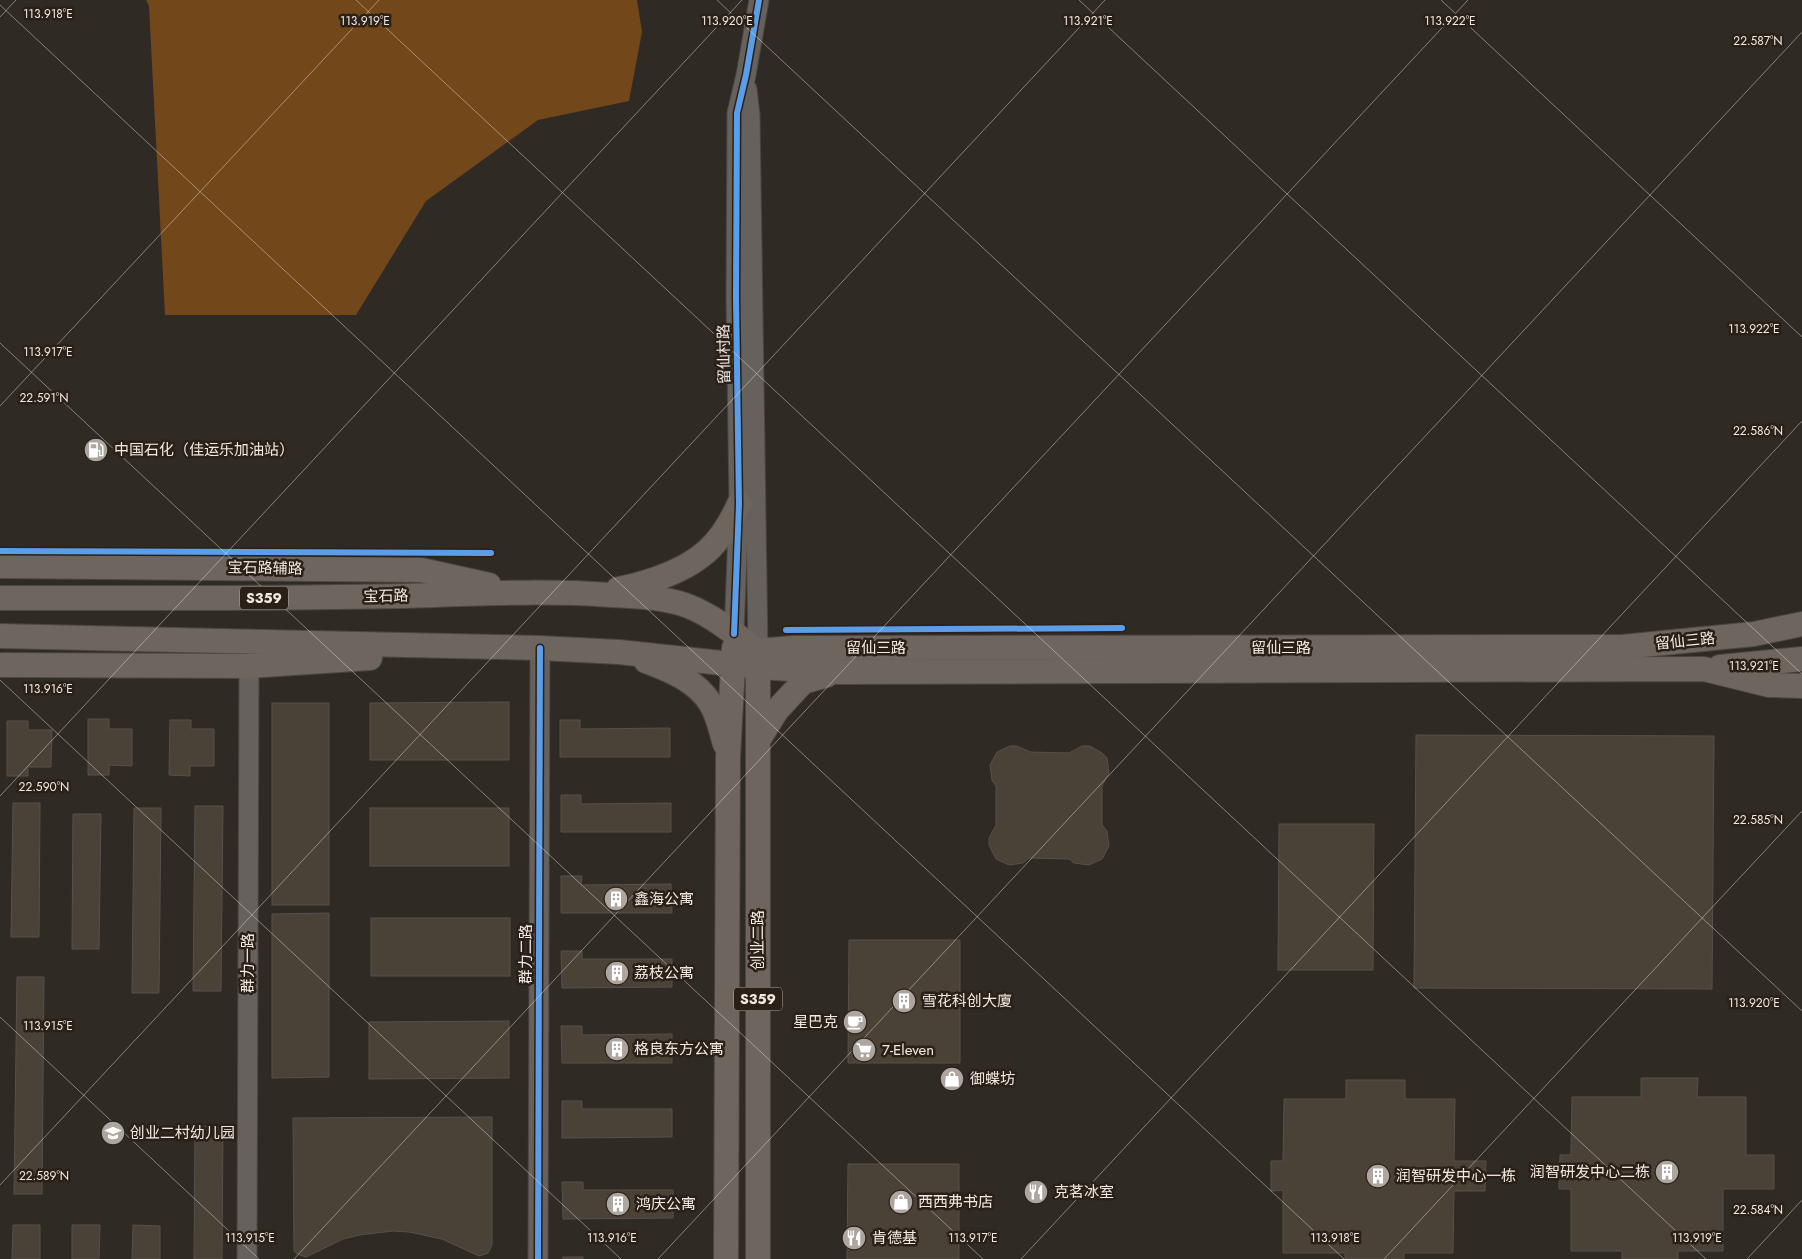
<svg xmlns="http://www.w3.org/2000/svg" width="1802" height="1259" font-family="Jost,'Noto Sans SC',sans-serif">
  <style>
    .forest { fill: #724719 }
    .building { fill: #4a4137; stroke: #56514d }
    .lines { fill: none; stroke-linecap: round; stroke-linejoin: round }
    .minor-casing { stroke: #4b4641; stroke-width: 21 }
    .major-casing { stroke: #4b4641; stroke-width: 26 }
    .minor { stroke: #66615d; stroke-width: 19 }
    .major { stroke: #6d655e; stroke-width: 24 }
    .cycleway-casing { stroke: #2b2017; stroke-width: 9 }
    .cycleway { stroke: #5a9eea; stroke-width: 6 }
    .ticks { fill: none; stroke: #f1e9e3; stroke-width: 1; stroke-opacity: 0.45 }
    .labels { text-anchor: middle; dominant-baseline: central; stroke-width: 5; stroke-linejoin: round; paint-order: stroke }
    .shield { fill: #2b2017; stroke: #b6ada6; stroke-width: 1 }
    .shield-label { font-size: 14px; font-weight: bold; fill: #f1e9e3 }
    .street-label { font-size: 15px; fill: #f1e9e3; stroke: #2b2017 }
    .poi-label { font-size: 15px; fill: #f1e9e3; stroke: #2b2017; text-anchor: start }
    .ticks-label { font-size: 12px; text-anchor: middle; fill: #f1e9e3; stroke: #2b2017; stroke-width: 5; stroke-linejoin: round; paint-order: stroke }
  </style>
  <rect width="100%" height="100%" fill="#302a25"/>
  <polygon class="forest" points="146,0 637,0 642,32 629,101 538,120 426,201 356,315 165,315 149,6"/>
  <g class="building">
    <polygon points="509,702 509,760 370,760 370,703"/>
    <rect x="272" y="703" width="57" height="202"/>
    <polygon points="88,719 109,719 109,729 132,729 132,766 109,765 109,775 88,775"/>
    <polygon points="170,720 191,720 191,729 214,729 214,766 190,766 190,776 169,775"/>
    <polygon points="560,720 580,720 580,729 670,728 670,757 560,757"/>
    <polygon points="7,721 28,721 28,730 52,730 51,767 28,767 28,776 7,776"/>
    <polygon points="1416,735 1714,736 1712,989 1414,988"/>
    <polygon points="1010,746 1017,746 1030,752 1069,753 1082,746 1090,746 1102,753 1107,758 1109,773 1102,786 1102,825 1107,831 1109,846 1102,859 1089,865 1074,863 1069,859 1029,858 1023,863 1009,865 996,859 989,845 989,838 996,825 996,786 992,780 990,765 997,752"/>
    <polygon points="561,795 581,795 581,804 671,803 671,832 561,832"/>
    <polygon points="13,803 40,803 39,937 11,937"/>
    <polygon points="195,806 223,806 221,991 193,991"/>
    <polygon points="134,808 161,808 159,993 132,993"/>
    <rect x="370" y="808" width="139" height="58"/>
    <polygon points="73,814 101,814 99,949 72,949"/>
    <polygon points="1279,824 1374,824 1373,970 1278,970"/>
    <polygon points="561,876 582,876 581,885 671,884 672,913 561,913"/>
    <polygon points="329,913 329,1077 272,1078 272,914"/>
    <rect x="371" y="918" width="139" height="58"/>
    <polygon points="849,940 960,940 960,1063 848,1063"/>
    <polygon points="561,951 582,951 582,959 672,959 672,987 562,988"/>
    <polygon points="17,977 44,977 42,1194 14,1194"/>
    <polygon points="509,1021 509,1078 369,1079 369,1022"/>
    <polygon points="561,1026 582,1026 582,1035 672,1034 672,1063 562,1063"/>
    <polygon points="1641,1078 1698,1078 1697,1097 1746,1097 1746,1155 1774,1155 1774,1189 1723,1189 1723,1251 1678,1251 1678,1259 1622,1259 1622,1251 1571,1251 1571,1189 1559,1189 1560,1155 1571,1155 1572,1097 1641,1097"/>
    <polygon points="1346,1080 1405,1080 1405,1099 1455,1099 1454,1161 1486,1161 1485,1191 1454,1191 1453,1253 1404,1253 1404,1259 1345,1259 1345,1253 1283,1253 1283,1190 1271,1191 1271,1161 1283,1161 1284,1099 1346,1099"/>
    <polygon points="562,1101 582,1101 582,1109 672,1109 672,1137 562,1138"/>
    <polygon points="492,1117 492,1245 488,1253 479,1256 442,1239 409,1232 393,1231 359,1235 343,1239 306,1257 297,1254 294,1251 293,1118"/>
    <polygon points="195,1126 223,1127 222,1259 194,1259"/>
    <polygon points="848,1164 959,1164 959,1259 847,1259"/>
    <polygon points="562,1182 583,1182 583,1190 673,1190 673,1218 563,1219"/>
    <polygon points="13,1225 40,1225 40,1259 12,1259"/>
    <polygon points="72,1225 100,1225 99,1259 72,1259"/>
    <polygon points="133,1225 160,1226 160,1259 132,1259"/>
    <rect x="563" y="1257" width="20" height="2"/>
  </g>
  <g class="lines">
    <g class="minor-casing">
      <g id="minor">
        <polyline points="747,89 750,115 758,651"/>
        <polyline points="734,634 739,504 736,297 737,113 746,75 759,0"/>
        <polyline points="247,1259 249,666"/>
        <polyline points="538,1259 540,648"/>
      </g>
    </g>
    <g class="major-casing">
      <g id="major">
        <polyline points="0,566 421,570 489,585"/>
        <path d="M618,589C631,587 644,583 656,579C699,564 721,545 739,504"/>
        <path d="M0,598C135,598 269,599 404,596C472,594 541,590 610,595C633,596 656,597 679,603C708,611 734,634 758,651"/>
        <polyline points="0,636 540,648 619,652 759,667 840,672 1704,669 1769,685 1802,686"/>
        <polyline points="758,651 793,648 1622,647 1754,634 1802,624"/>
        <polyline points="758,653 758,1259"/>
        <path d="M646,661C670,670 697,681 711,704C718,716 721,731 725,744"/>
        <polyline points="0,665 249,666 370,658"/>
        <polyline points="1720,667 1802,659"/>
        <polyline points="759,739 777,710 803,682 827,675"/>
        <polyline points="726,1259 728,757 734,648"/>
      </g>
    </g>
    <use href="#minor" class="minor"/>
    <use href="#major" class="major"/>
    <g class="cycleway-casing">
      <g id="cycleway">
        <polyline points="0,551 491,553"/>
        <polyline points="786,630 1122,628"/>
        <polyline points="734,634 739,504 736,297 737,113 746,75 759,0"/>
        <polyline points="538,1259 540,648"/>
      </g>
    </g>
    <use href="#cycleway" class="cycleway"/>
  </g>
  <path class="ticks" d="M356,0L1706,1259M717,0L1802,1011M1079,0L1802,674M1441,0L1802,337M0,5L1344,1259M0,17L16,0M0,343L983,1259M0,406L379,0M0,680L621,1259M0,796L742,0M0,1017L259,1259M0,1185L1105,0M294,1259L1468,0M658,1259L1802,32M1021,1259L1802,421M1384,1259L1802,811M1747,1259L1802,1200"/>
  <defs>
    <g id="fuel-disc" transform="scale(1.25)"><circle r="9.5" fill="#ada6a0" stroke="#2b2017"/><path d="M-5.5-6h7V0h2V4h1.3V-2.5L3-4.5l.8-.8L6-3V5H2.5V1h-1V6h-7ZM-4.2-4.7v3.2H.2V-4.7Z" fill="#fff"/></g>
    <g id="building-disc" transform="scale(1.25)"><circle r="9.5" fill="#ada6a0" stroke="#2b2017"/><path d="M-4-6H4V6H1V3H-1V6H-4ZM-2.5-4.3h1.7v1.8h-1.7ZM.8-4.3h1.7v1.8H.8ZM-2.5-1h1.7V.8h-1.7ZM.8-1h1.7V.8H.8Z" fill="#fff"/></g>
    <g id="cafe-disc" transform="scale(1.25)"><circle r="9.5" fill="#ada6a0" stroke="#2b2017"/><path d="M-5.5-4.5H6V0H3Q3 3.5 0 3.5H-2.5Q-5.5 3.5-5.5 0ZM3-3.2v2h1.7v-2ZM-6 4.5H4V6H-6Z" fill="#fff"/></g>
    <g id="supermarket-disc" transform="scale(1.25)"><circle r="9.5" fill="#ada6a0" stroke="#2b2017"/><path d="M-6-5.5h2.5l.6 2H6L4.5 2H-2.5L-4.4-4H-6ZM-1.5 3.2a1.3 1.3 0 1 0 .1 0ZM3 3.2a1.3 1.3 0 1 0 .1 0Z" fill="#fff"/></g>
    <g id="shop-disc" transform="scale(1.25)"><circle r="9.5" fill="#ada6a0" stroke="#2b2017"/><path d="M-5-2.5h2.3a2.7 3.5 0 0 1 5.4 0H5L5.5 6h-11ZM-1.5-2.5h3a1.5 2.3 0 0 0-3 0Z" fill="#fff"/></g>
    <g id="school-disc" transform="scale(1.25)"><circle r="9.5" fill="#ada6a0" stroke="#2b2017"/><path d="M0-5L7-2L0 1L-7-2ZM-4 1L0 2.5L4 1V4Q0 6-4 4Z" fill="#fff"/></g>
    <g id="restaurant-disc" transform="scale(1.25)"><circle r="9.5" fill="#ada6a0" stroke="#2b2017"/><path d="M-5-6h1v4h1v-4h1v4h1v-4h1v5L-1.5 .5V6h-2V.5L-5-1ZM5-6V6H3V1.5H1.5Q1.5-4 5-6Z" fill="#fff"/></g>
  </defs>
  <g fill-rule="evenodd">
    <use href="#fuel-disc" x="96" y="450"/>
    <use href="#building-disc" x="616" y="899"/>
    <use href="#building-disc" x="617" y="973"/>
    <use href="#building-disc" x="904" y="1001"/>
    <use href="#cafe-disc" x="855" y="1022"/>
    <use href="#building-disc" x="617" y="1049"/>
    <use href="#supermarket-disc" x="864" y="1050"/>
    <use href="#shop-disc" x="952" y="1079"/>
    <use href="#school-disc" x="113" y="1133"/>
    <use href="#building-disc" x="1667" y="1172"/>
    <use href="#building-disc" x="1378" y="1176"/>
    <use href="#restaurant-disc" x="1036" y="1192"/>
    <use href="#shop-disc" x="901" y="1202"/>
    <use href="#building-disc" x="618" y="1204"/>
    <use href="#restaurant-disc" x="854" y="1238"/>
  </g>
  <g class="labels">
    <g class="shield">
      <rect x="240" y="586.5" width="48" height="23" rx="4"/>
      <rect x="734" y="987.5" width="48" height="23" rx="4"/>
    </g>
    <g class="shield-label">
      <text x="264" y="598">S359</text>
      <text x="758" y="999">S359</text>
    </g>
    <g class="street-label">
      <text transform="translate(724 354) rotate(-91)">留仙村路</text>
      <text transform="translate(265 568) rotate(1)">宝石路辅路</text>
      <text transform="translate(386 596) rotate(-1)">宝石路</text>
      <text transform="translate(1685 641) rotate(-6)">留仙三路</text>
      <text x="876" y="648">留仙三路</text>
      <text x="1281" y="648">留仙三路</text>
      <text transform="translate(758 940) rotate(-90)">创业二路</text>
      <text transform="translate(526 954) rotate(-90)">群力二路</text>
      <text transform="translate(248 963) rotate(-90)">群力一路</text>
    </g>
    <g class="poi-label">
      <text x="114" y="450">中国石化（佳运乐加油站）</text>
      <text x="634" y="899">鑫海公寓</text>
      <text x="634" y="973">荔枝公寓</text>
      <text x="922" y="1001">雪花科创大廈</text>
      <text x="838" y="1022" text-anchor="end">星巴克</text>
      <text x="634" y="1049">格良东方公寓</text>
      <text x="882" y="1050">7-Eleven</text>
      <text x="970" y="1079">御蝶坊</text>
      <text x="130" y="1133">创业二村幼儿园</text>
      <text x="1650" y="1172" text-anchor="end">润智研发中心二栋</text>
      <text x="1396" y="1176">润智研发中心一栋</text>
      <text x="1054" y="1192">克茗冰室</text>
      <text x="918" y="1202">西西弗书店</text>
      <text x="636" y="1204">鸿庆公寓</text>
      <text x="872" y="1238">肯德基</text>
    </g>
  </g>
  <g class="ticks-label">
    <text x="48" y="18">113.918°E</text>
    <text x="365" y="25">113.919°E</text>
    <text x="727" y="25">113.920°E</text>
    <text x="1088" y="25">113.921°E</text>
    <text x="1450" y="25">113.922°E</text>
    <text x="1758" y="45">22.587°N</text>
    <text x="1754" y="333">113.922°E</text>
    <text x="48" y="356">113.917°E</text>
    <text x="44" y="402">22.591°N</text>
    <text x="1758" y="435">22.586°N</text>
    <text x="1754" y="670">113.921°E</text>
    <text x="48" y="693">113.916°E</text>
    <text x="44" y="791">22.590°N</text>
    <text x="1758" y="824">22.585°N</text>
    <text x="1754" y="1007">113.920°E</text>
    <text x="48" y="1030">113.915°E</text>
    <text x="44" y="1180">22.589°N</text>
    <text x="1758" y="1214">22.584°N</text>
    <text x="250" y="1242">113.915°E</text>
    <text x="612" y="1242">113.916°E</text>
    <text x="973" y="1242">113.917°E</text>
    <text x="1335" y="1242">113.918°E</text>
    <text x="1697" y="1242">113.919°E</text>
  </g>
</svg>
